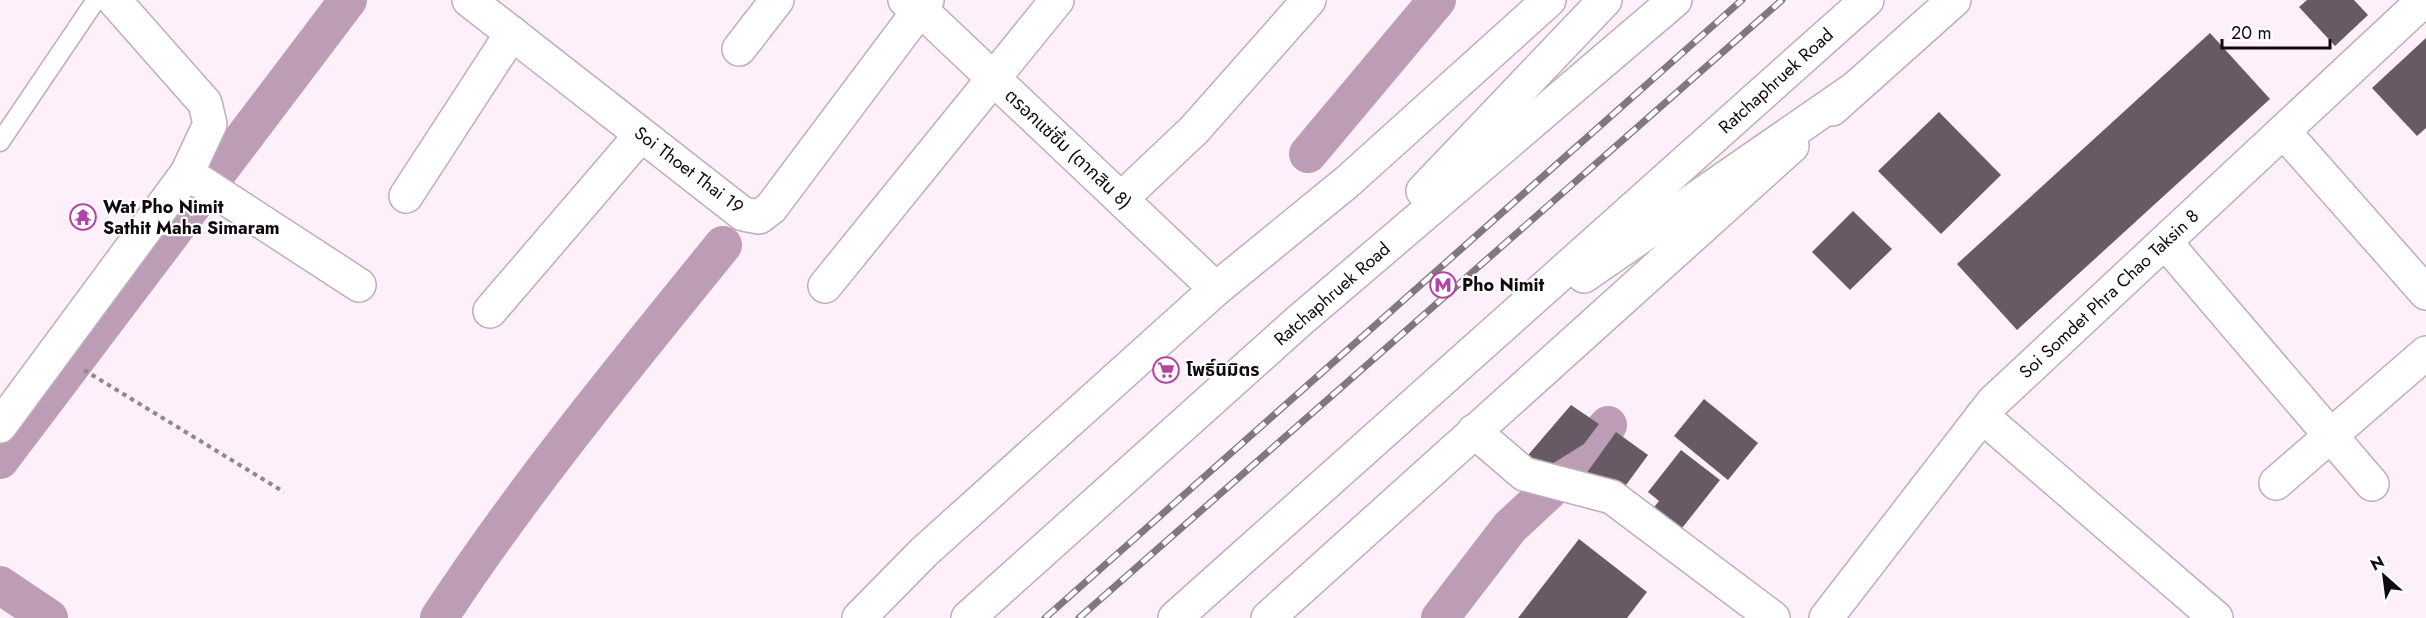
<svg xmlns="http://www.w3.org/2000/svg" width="2426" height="618" font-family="Jost,'Noto Sans Thai',sans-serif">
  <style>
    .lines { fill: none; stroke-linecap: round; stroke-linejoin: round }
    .canal { stroke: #bd9db6; stroke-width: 38 }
    .building { fill: #685a65 }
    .service-casing { stroke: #beaeba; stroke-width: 21 }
    .minor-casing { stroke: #beaeba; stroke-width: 36 }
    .secondary-casing { stroke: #beaeba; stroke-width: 36 }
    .primary-casing { stroke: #beaeba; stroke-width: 36 }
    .path { stroke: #90868d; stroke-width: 4; stroke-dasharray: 4.5 4.5; stroke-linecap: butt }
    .service { stroke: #fff; stroke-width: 18 }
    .minor { stroke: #fff; stroke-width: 33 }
    .secondary { stroke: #fff; stroke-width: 33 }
    .primary { stroke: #fff; stroke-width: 33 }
    .rail-casing { stroke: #81787f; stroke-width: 7 }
    .rail { stroke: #fff; stroke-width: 4.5; stroke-dasharray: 14; stroke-linecap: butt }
    .labels { text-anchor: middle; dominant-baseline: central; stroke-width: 4.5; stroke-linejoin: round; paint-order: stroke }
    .street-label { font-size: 18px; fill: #100a0e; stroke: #fff }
    .poi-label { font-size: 18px; font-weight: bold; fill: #100a0e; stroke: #fff; text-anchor: start }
  </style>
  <rect width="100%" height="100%" fill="#fdf0fa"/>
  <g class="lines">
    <g class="canal">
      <polyline points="1308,154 1437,0"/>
      <polyline points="0,460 348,0"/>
      <polyline points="0,585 49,618"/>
      <path d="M439,618C524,488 625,366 723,245"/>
      <polyline points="1440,618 1510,527 1567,474 1608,425"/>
    </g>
  </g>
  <g class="building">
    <polygon points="2307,0 2354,0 2368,15 2335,46 2299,7"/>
    <polygon points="2210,33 2270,99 2017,330 1957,264"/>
    <polygon points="2426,38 2426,128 2417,136 2372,88"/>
    <polygon points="1939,112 2001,175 1941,234 1878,171"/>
    <polygon points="1853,211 1892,249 1850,290 1812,252"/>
    <polygon points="1704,399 1758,443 1728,480 1674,436"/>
    <polygon points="1571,405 1599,424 1584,444 1536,474 1522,462"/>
    <polygon points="1616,432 1648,455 1618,496 1586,474"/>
    <polygon points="1681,450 1720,480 1675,537 1647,516 1659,501 1648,492"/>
    <polygon points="1579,539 1647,592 1627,618 1518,618"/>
  </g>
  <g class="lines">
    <g class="service-casing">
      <polyline id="service" points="0,142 96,0"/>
    </g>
    <g class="minor-casing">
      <g id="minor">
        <polyline points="114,0 205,103 210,124 187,173 359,285"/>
        <polyline points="469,0 743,214 759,217 771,208 927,0"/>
        <polyline points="905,0 920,9 1216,289"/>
        <polyline points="739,49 777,0"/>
        <polyline points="2284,132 2426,293"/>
        <polyline points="406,196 512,33"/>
        <polyline points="1121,199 1194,130 1309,0"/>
        <polyline points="2165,242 2372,484"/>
        <polyline points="825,286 1057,0"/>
        <polyline points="490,311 641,135"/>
        <polyline points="1982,416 2216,618"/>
        <polyline points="0,426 187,173"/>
        <polyline points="1474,431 1524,474 1612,497 1773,618"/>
        <polyline points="2276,483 2426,353"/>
        <polyline points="1826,618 1993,402 2424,0"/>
      </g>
    </g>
    <g class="secondary-casing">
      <g id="secondary">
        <polyline points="1832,109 1954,0"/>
        <polyline points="859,618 924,552 1216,289 1347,182 1549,0"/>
        <polyline points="1268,618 1792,146"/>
      </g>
    </g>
    <g class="primary-casing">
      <g id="primary">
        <polyline points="1423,191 1605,0"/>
        <polyline points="1584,276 1854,89"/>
        <polyline points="968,618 1299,321 1675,0"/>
        <polyline points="1175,618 1867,0"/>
      </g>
    </g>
    <polyline class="path" points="84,370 284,492"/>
    <use href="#service" class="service"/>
    <use href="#minor" class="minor"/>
    <use href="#secondary" class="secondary"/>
    <use href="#primary" class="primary"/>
    <g class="rail-casing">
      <g id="rail">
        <polyline points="1045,618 1742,0"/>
        <polyline points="1079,618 1782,0"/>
      </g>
    </g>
    <use href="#rail" class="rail"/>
  </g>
  <defs>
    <g id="temple-ring" transform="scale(1.35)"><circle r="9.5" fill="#fff" stroke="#b244a3" stroke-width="1.5"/><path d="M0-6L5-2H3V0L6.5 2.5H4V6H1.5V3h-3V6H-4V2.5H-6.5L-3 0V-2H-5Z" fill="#b244a3"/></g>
    <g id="metro-ring" transform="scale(1.35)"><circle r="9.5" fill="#fff" stroke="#b244a3" stroke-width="1.5"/><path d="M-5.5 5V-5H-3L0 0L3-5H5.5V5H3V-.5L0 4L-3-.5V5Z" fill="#b244a3"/></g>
    <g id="supermarket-ring" transform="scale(1.35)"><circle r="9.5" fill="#fff" stroke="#b244a3" stroke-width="1.5"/><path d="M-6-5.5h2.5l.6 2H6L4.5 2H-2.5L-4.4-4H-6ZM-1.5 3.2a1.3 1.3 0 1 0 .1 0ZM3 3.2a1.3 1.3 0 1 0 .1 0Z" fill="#b244a3"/></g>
  </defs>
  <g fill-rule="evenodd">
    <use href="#temple-ring" x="83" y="217"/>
    <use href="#metro-ring" x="1443" y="285"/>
    <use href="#supermarket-ring" x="1166" y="370"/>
  </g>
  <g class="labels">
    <g class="street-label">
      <text transform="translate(1776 81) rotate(-42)">Ratchaphruek Road</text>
      <text transform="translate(1068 149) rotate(43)">ตรอกแซ่ซิ้ม (ตากสิน 8)</text>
      <text transform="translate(689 170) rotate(37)">Soi Thoet Thai 19</text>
      <text transform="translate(1332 294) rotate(-41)">Ratchaphruek Road</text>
      <text transform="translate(2109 294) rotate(-43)">Soi Somdet Phra Chao Taksin 8</text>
    </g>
    <g class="poi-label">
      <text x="103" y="207">Wat Pho Nimit<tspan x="103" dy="21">Sathit Maha Simaram</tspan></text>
      <text x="1462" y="285">Pho Nimit</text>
      <text x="1186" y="370">โพธิ์นิมิตร</text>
    </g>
  </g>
  <g transform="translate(2384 576) rotate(332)" stroke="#ffffff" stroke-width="4.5" paint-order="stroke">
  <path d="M0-4.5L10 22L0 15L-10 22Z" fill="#100a0e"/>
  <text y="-9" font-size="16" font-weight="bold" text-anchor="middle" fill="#100a0e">N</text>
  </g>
  <path d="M2222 39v9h108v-9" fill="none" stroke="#100a0e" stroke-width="3"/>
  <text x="2231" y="39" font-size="18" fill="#100a0e" stroke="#ffffff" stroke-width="4.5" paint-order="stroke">20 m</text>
</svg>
